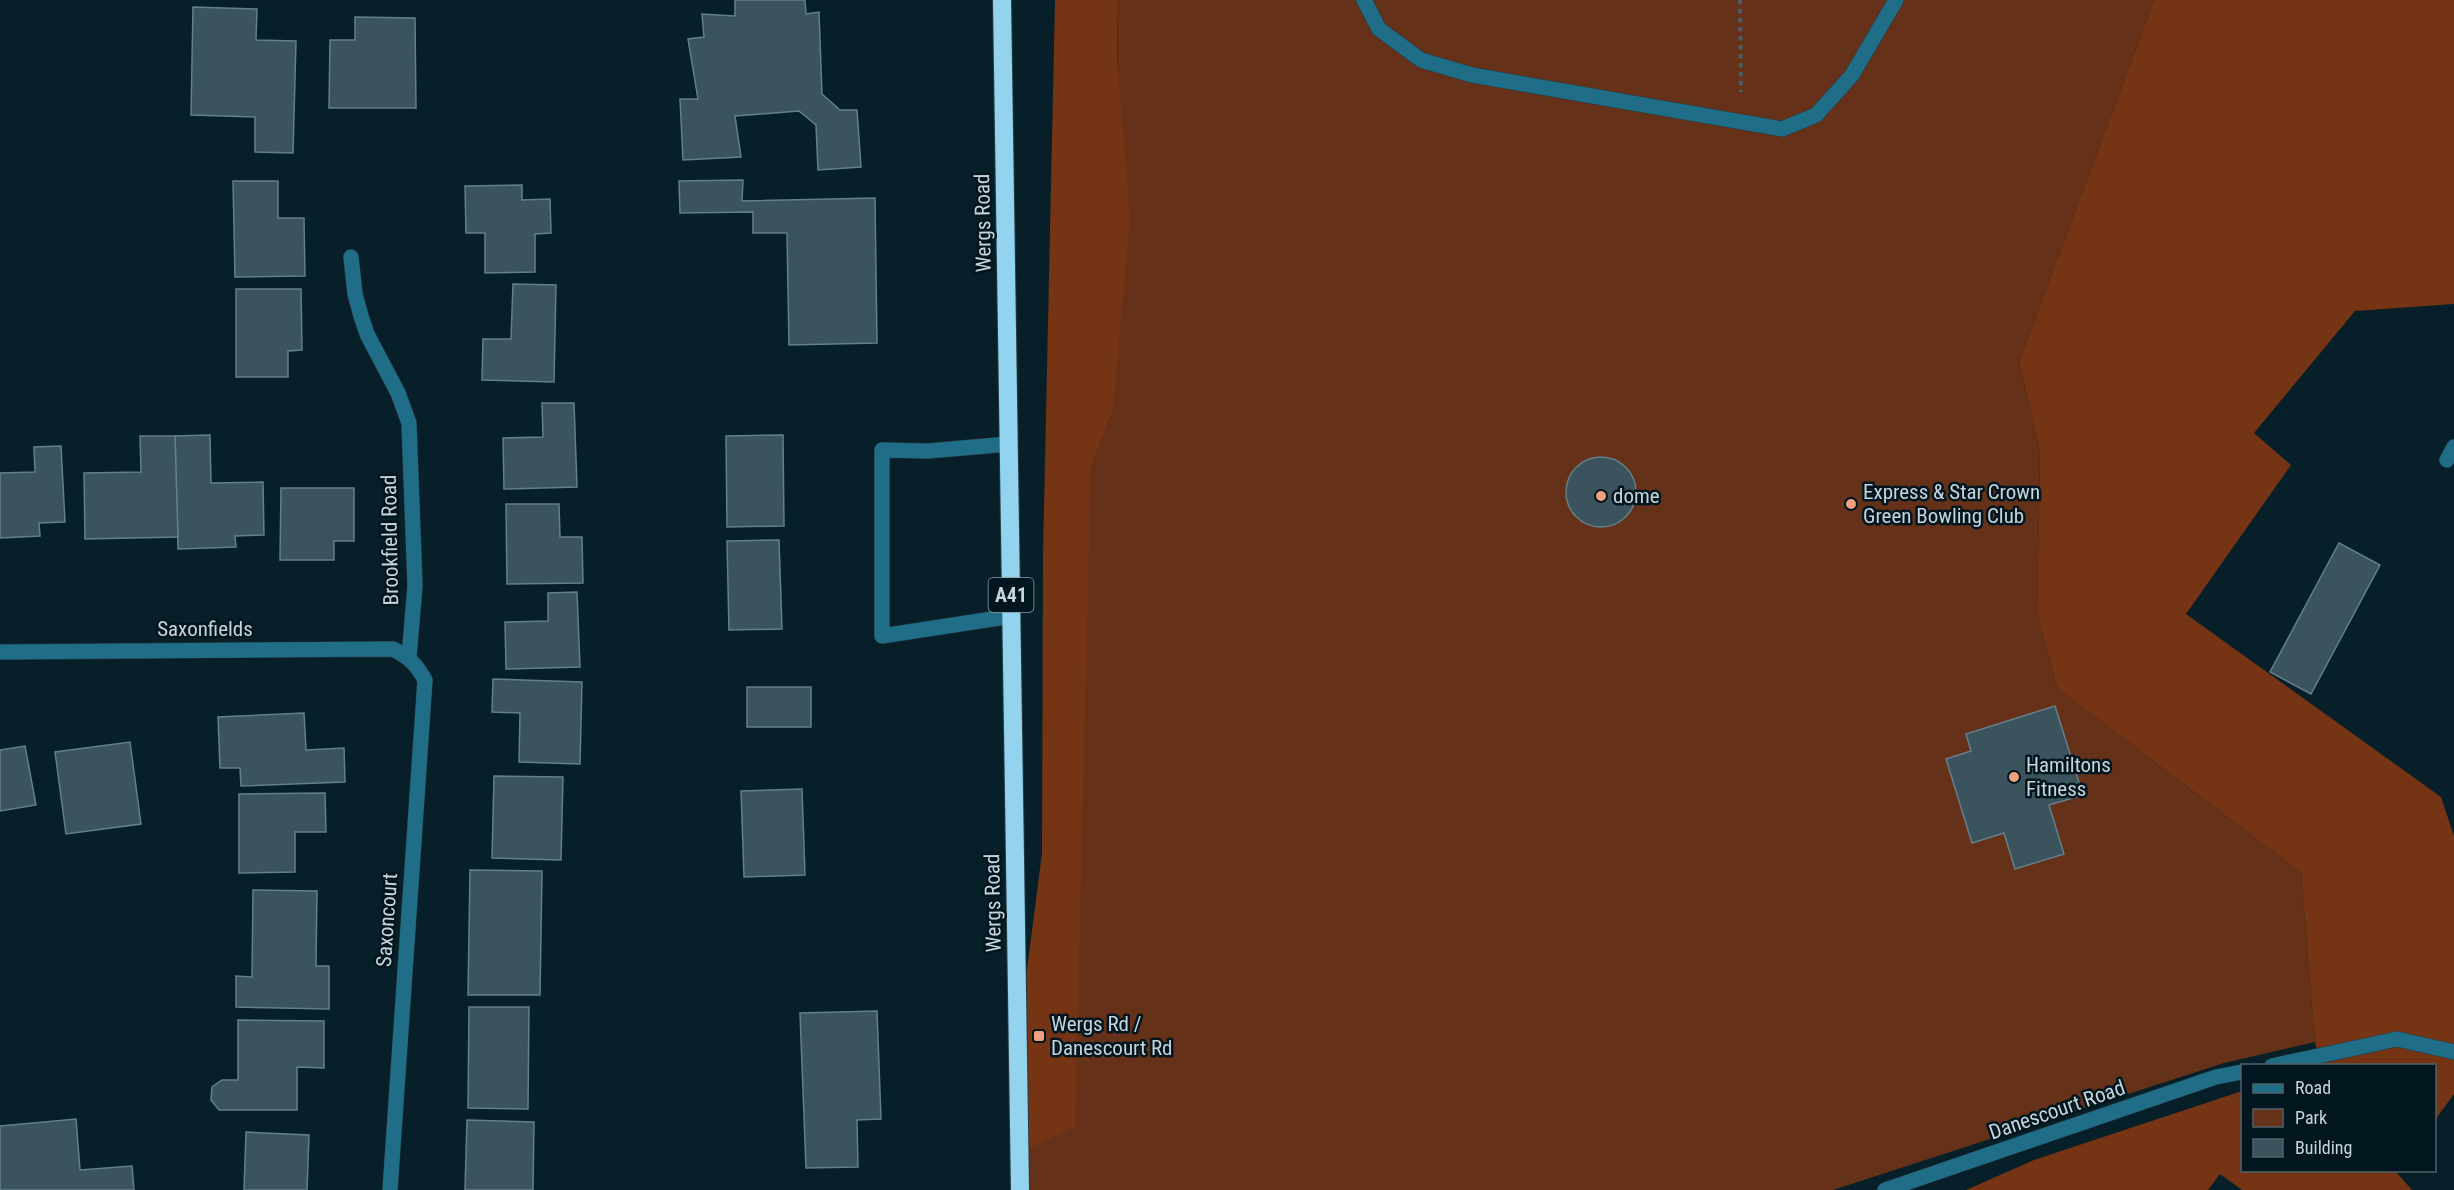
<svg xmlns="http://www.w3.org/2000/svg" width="2454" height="1190" font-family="'Roboto Condensed',sans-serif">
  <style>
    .green { fill: #653119 }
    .forest { fill: #753413 }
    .building { fill: #3a535d; stroke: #657f8a; stroke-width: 1.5 }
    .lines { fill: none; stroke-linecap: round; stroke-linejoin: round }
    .minor-casing { stroke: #263c44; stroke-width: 16 }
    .highway-casing { stroke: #263c44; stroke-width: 20 }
    .path { stroke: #495d65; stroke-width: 4; stroke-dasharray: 4.5 4.5; stroke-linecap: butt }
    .minor { stroke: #1f6d87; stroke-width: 15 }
    .highway { stroke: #93d3ee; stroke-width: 18 }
    .poi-dot { fill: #f1a17d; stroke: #01161f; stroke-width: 2 }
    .labels { text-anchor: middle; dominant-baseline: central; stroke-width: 5; stroke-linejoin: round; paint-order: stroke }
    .shield { fill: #01161f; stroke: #8c9ba2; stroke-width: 1.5 }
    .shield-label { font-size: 20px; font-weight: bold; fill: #c7d4da }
    .street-label { font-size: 21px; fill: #c7d4da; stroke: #01161f }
    .poi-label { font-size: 21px; fill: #c7d4da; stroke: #01161f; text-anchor: start }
  </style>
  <rect width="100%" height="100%" fill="#071f28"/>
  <polygon class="green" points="1118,0 2154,0 2019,362 2040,452 2037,613 2057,688 2301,873 2315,1042 2224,1063 1833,1190 1029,1190 1025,1150 1091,468 1113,411"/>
  <g class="forest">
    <polygon points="1055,0 1118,0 1117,58 1130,218 1113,411 1091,468 1075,1127 1025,1150 1023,1000 1042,853 1043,554"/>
    <polygon points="2154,0 2454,0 2454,304 2355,311 2254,433 2291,465 2186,614 2441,797 2454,836 2454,1094 2435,1120 2434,1066 2321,1065 2315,1042 2301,873 2057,688 2037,613 2040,452 2019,362"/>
    <polygon points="2242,1091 2242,1170 2397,1171 2396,1172 2412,1190 2242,1190 2220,1174 2208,1190 1966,1190 2034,1160"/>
  </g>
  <g class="building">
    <polygon points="735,0 805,0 806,14 819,12 822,94 840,110 857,110 861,167 818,170 816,125 799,111 735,116 741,157 683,160 680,99 698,99 688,39 704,37 702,14 735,16"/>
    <polygon points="193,7 257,9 256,40 296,41 293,153 255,152 255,117 191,115"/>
    <polygon points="355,17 415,18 416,108 329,108 330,40 355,40"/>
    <polygon points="743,180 742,201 875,198 877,343 789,345 787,233 753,233 753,212 680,213 679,181"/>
    <polygon points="233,181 278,181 278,218 304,218 305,276 235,277"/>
    <polygon points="522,185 522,200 550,199 551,233 535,234 535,272 485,273 485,233 466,233 465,186"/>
    <polygon points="513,284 556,285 554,382 482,380 483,339 511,339"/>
    <polygon points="236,289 301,289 302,350 288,351 288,377 236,377"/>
    <polygon points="542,403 574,403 577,487 504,489 503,438 543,437"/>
    <polygon points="210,435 211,483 263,482 264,535 235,536 236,547 178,549 175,436"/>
    <polygon points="783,435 784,526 727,527 726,436"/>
    <polygon points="140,436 175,436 178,537 85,539 84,473 141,472"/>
    <polygon points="61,446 65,522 39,523 40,536 0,538 0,473 35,472 34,447"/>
    <circle cx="1601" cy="492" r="35"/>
    <polygon points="281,488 354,488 354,541 334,541 334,560 280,560"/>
    <polygon points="506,504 559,504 560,537 582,537 583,583 507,584"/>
    <polygon points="779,540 782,629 729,630 727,541"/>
    <polygon points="2339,543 2380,565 2311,694 2270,672"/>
    <polygon points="577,592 580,667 506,669 505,622 548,621 548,593"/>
    <polygon points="493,679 582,682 580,764 519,762 520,713 492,712"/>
    <rect x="747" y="687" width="64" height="40"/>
    <polygon points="2055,706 2083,795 2049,805 2064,854 2015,869 2004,833 1972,843 1946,759 1971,751 1966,734"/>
    <polygon points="304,713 306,750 344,748 345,782 241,786 240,768 220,768 218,717"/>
    <polygon points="130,742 141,824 66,834 55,752"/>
    <polygon points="25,746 36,805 0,811 0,750"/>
    <polygon points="494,776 563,777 561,860 492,858"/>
    <polygon points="802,789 805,875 744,877 741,791"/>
    <polygon points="325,793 326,832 295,832 295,872 239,873 239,794"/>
    <polygon points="470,870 542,871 540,995 468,995"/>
    <polygon points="253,890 317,891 316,966 329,966 329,1009 236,1007 236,976 252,977"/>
    <polygon points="469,1007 529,1007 528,1109 468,1108"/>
    <polygon points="877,1011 881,1119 857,1120 858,1167 806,1168 800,1013"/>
    <polygon points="238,1020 324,1021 324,1068 297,1067 297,1110 219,1110 211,1100 212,1087 222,1080 238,1080"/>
    <polygon points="76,1119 80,1170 132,1166 134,1190 0,1190 0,1126"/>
    <polygon points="467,1120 534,1122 533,1190 465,1190"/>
    <polygon points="246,1132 309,1135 307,1190 244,1190"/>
  </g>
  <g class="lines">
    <g class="minor-casing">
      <g id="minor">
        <polyline points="1364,0 1379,29 1421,60 1472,75 1782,129 1816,115 1852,75 1896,0"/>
        <polyline points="351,257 355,294 361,316 367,334 398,393 409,423 415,586 409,657"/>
        <polyline points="1009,444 928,451 882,450 882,636 1012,616"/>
        <polyline points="2447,460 2454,447"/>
        <path d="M0,652L393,649C409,657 416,664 425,680L390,1190"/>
        <polyline points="2272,1066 2397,1039 2454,1052"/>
        <polyline points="1885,1190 2216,1077 2242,1072"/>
      </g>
    </g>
    <g class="highway-casing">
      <polyline id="highway" points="1002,0 1020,1190"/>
    </g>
    <polyline class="path" points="1740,0 1741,92"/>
    <use href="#minor" class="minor"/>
    <use href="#highway" class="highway"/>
  </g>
  <g class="poi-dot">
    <circle cx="1601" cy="496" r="6"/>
    <circle cx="1851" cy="504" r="6"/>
    <circle cx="2014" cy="777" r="6"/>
    <rect x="1033" y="1030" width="12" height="12" rx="3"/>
  </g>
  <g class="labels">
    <rect class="shield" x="988.5" y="578" width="45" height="34" rx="4.5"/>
    <g class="shield-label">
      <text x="1011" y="595">A41</text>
    </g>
    <g class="street-label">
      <text transform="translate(983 223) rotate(-91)">Wergs Road</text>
      <text transform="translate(390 540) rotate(-91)">Brookfield Road</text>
      <text x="205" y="629">Saxonfields</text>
      <text transform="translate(993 903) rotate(-91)">Wergs Road</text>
      <text transform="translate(387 920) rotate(-86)">Saxoncourt</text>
      <text transform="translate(2057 1110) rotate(-19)">Danescourt Road</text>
    </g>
    <g class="poi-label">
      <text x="1863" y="492">Express &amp; Star Crown<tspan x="1863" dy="24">Green Bowling Club</tspan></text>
      <text x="1613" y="496">dome</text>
      <text x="2026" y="765">Hamiltons<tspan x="2026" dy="24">Fitness</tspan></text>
      <text x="1051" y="1024">Wergs Rd /<tspan x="1051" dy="24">Danescourt Rd</tspan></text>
    </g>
  </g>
  <rect x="2241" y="1064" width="195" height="108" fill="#01161f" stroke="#50626a" stroke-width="1.5"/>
  <rect x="2253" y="1084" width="30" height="9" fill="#1f6d87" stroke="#50626a" stroke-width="1.5"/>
  <text x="2295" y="1094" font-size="18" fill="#c7d4da">Road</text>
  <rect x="2253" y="1109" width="30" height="18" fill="#653119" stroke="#50626a" stroke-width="1.5"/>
  <text x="2295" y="1124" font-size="18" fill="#c7d4da">Park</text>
  <rect x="2253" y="1139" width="30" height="18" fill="#3a535d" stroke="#50626a" stroke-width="1.5"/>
  <text x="2295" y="1154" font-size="18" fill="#c7d4da">Building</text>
</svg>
